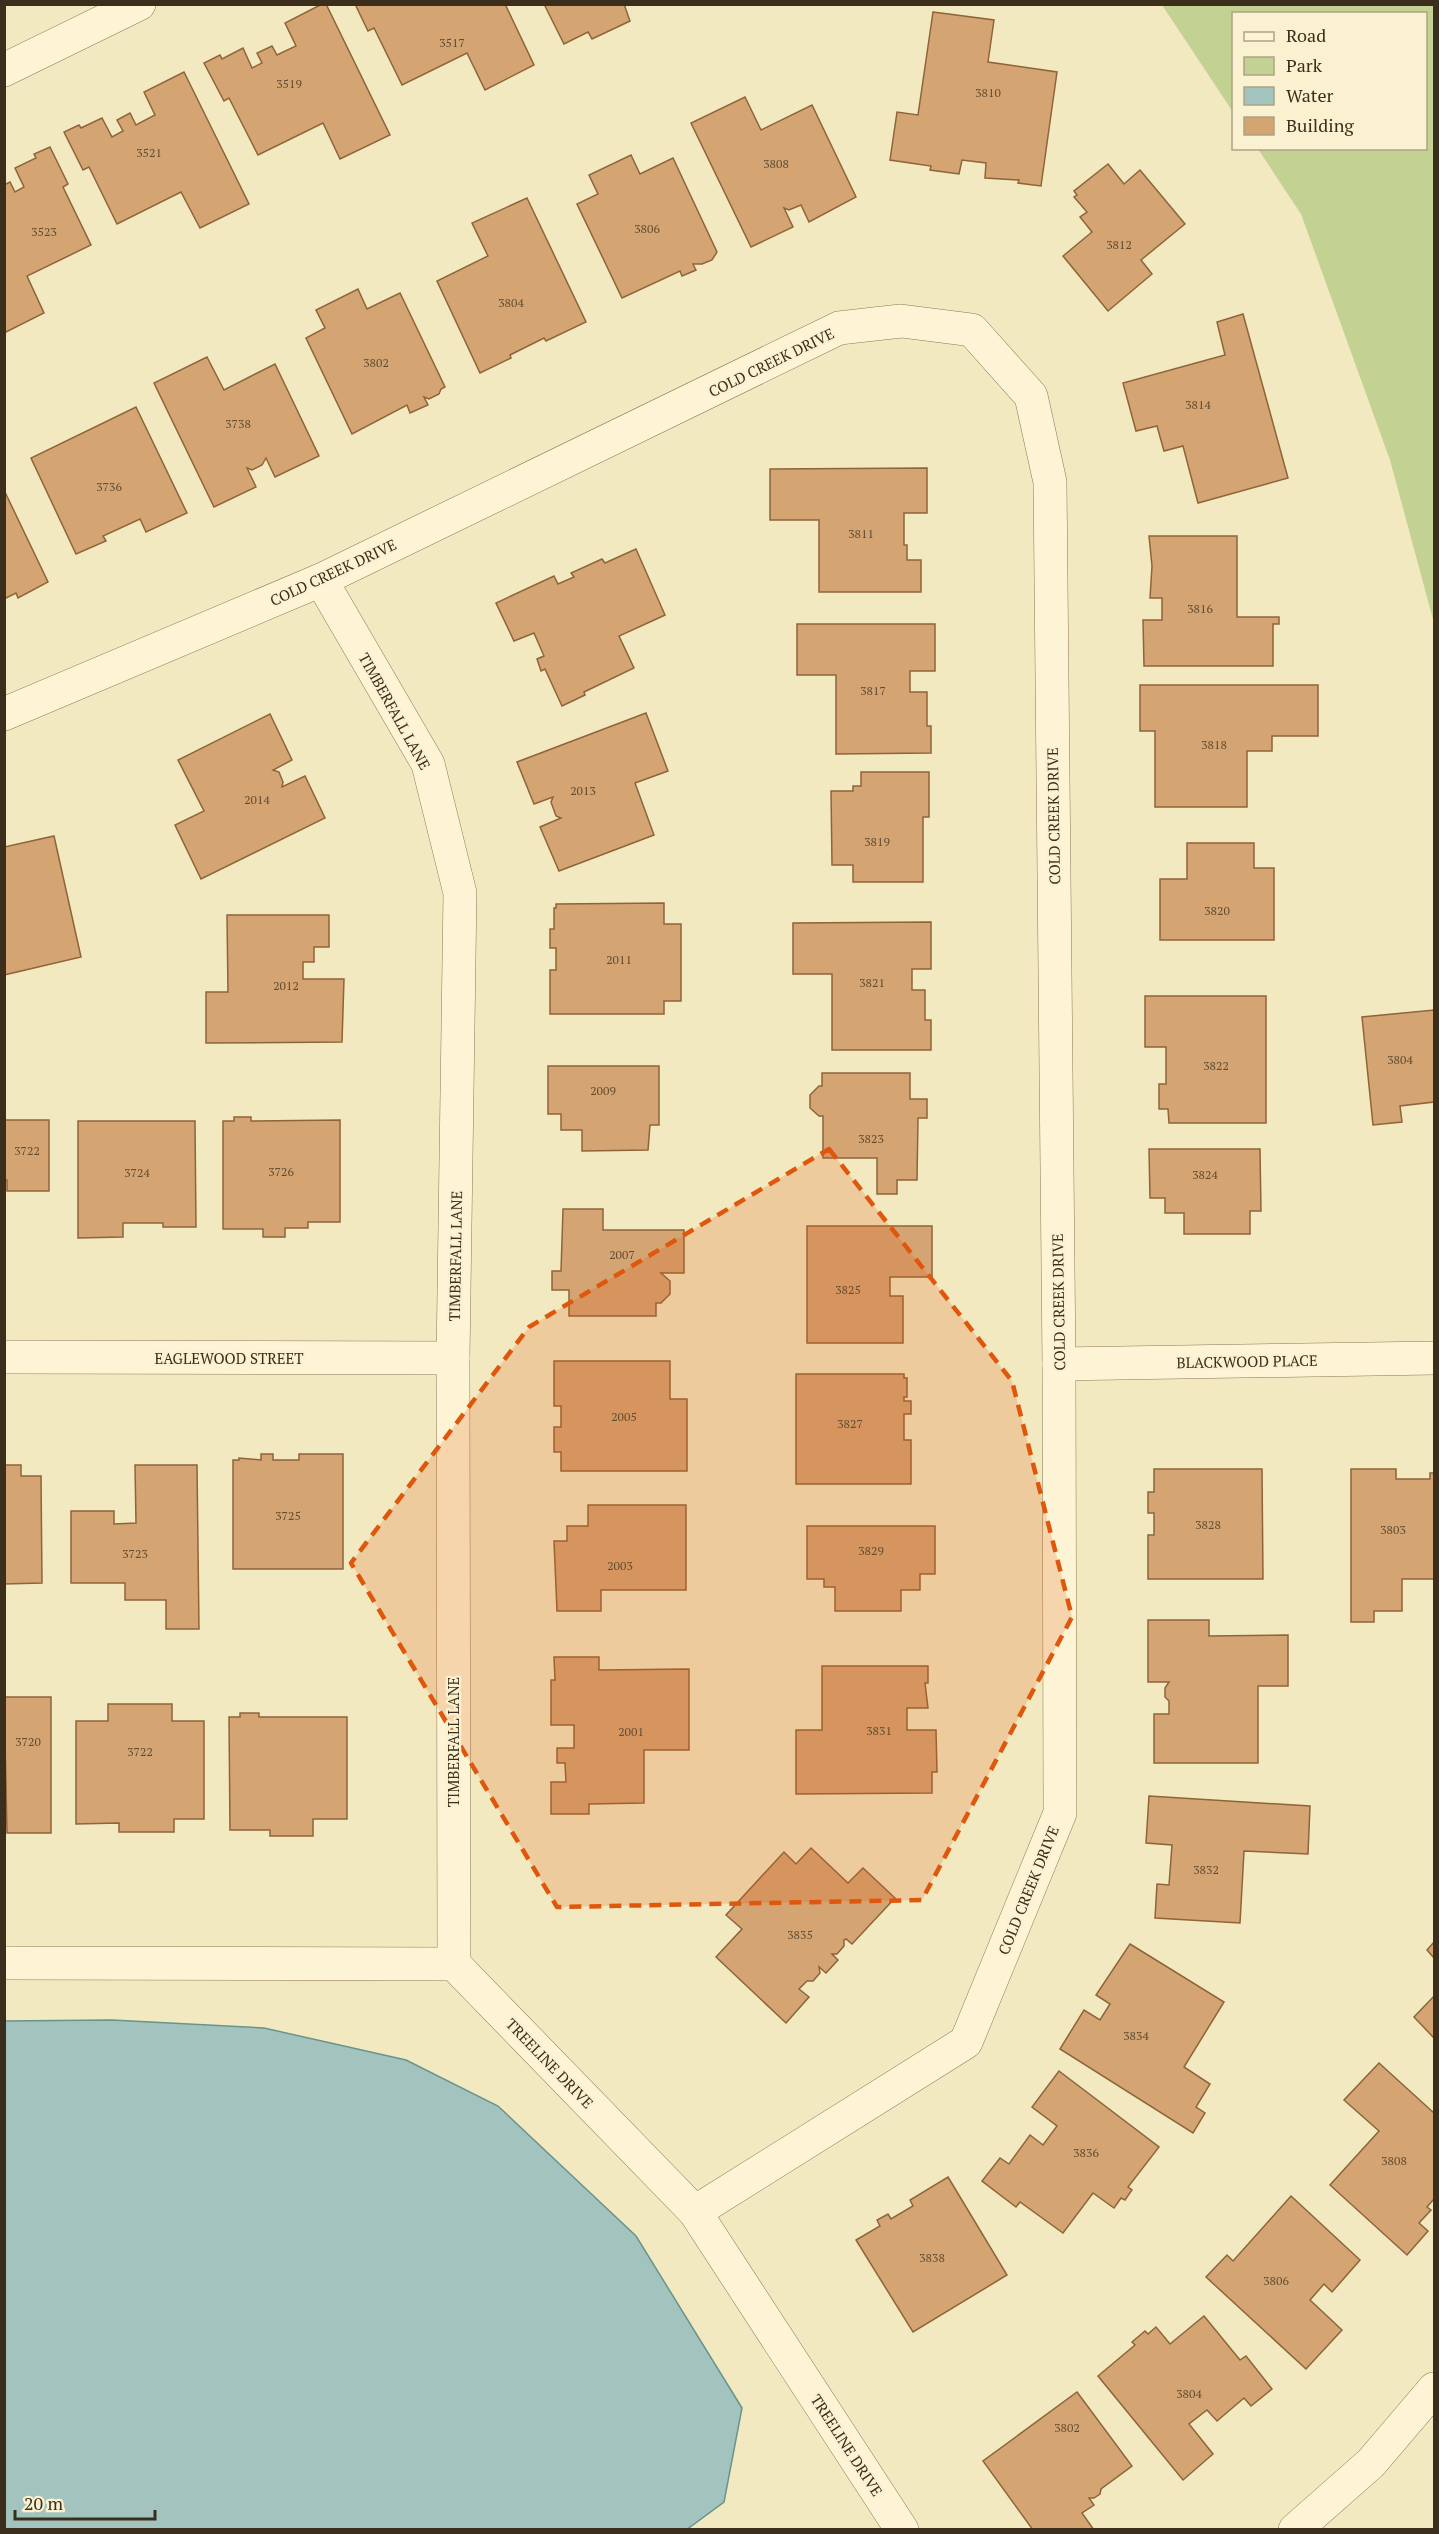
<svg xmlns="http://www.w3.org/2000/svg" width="1439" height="2534" font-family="'PT Serif',serif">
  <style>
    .green { fill: #c3d193 }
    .water { fill: #a3c4be; stroke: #69938d; stroke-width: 1.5 }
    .building { fill: #d4a572; stroke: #8e6439; stroke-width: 1.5 }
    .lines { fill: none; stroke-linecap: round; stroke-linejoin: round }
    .minor-casing { stroke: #8d7956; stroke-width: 34 }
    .minor { stroke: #fcf4d4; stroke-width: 33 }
    .marked { fill: #df570d; fill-opacity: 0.2; stroke: #df570d; stroke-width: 4.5; stroke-dasharray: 12 8; stroke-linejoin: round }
    .labels { text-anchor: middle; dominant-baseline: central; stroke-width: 4.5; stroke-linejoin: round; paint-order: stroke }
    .number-label { font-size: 12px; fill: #614c32 }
    .street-label { font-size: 15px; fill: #3b2e1c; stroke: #f9f1d0 }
  </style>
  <rect width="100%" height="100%" fill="#f2e9c0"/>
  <polygon class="green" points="1162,5 1434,5 1434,623 1390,460 1301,214 1258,149 1426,148 1426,14 1234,14 1233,112"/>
  <polygon class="water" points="112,2020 264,2028 406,2060 498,2106 636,2236 742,2408 724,2502 686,2530 5,2529 5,2021"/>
  <g class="building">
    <polygon points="322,4 326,4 390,135 340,159 323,123 258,155 229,98 224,101 204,63 220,55 222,59 243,48 252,68 262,63 257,53 272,46 277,55 296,46 285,23"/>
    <polygon points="355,4 505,4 534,65 485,90 467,53 402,85 374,28 368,31"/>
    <polygon points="544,4 624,4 630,21 592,39 588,32 564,44"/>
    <polygon points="933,12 994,20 988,62 1057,72 1041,186 1018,183 1019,180 985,178 986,163 962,160 959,174 930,170 931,166 890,160 897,112 918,115"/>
    <polygon points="184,72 249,204 200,228 181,192 117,224 89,167 83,170 64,132 79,125 81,128 102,118 112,137 123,131 117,120 130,113 136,125 155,115 144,92"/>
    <polygon points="745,97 761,130 812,105 856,197 809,222 801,205 789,210 784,208 793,227 751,247 691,123"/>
    <polygon points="50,147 68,184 63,187 91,245 27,276 44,313 4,333 4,185 10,182 15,192 24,187 15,168 36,158 34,154"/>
    <polygon points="631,155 640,174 673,158 717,252 712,260 702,264 693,264 696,270 682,276 680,271 622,298 577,204 598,194 589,175"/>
    <polygon points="1108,164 1124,184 1140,170 1185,224 1141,260 1152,274 1108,311 1063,256 1092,232 1080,217 1087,212 1074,197 1077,195 1074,191"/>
    <polygon points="527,198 586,322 546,341 544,338 510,355 511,358 480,373 437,281 488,256 472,223"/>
    <polygon points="358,289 367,309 400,293 445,387 441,389 439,394 429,399 424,397 428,405 410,413 407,405 352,434 306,338 325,328 316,310"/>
    <polygon points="1243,314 1288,478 1198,503 1183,446 1164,451 1157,426 1136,431 1123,383 1225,355 1217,322"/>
    <polygon points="207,357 224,390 275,364 319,456 275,477 266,458 262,465 252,470 247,468 256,487 214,507 154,383"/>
    <polygon points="136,407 187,513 146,532 140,519 103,536 106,541 76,554 31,458"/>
    <polygon points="927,468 927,513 904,513 904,545 907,545 907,560 921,560 921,592 819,592 819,520 770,520 770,469"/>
    <polygon points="4,490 48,582 18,598 16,593 4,599"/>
    <polygon points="1149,536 1237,536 1237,617 1279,617 1279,624 1273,624 1273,666 1144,666 1143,620 1162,620 1162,598 1150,598 1152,566"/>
    <polygon points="636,549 665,615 619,636 634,668 584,692 585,695 562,706 545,669 541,671 537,659 544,656 534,633 514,641 496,603 554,576 558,584 574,577 571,573 602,559 605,563"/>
    <polygon points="797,624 935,624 935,671 910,671 910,692 927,692 927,726 931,726 931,753 836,754 836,675 797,675"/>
    <polygon points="1140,685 1318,685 1318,736 1272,736 1272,751 1247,751 1247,807 1155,807 1155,731 1140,731"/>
    <polygon points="646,713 668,771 635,783 654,835 559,871 540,827 561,818 556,816 551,802 553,797 534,804 517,762"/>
    <polygon points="270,714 292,760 273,770 279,772 283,782 282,787 305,776 325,818 201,879 175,825 204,811 178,760"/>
    <polygon points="861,772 929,772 929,817 923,817 923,882 853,882 853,865 832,865 831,791 853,791 853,786 861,786"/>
    <polygon points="54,836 81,957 4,975 4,847"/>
    <polygon points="1187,843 1254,843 1254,868 1274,868 1274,940 1160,940 1160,879 1187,879"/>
    <polygon points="664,903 664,924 681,924 681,1001 664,1001 664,1014 550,1014 550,970 556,970 556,948 550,948 550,929 554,929 554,908 556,908 556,904"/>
    <polygon points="227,915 329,915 329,947 314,947 314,962 303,962 303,979 344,979 342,1042 206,1043 206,992 228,992"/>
    <polygon points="931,922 931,969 912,969 912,990 925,990 925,1020 931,1020 931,1050 832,1050 832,974 793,974 793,923"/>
    <polygon points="1145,996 1266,996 1266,1123 1169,1123 1168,1109 1159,1109 1159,1084 1166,1084 1166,1047 1145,1047"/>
    <polygon points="1434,1010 1434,1102 1400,1106 1402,1122 1373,1125 1362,1017"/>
    <polygon points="548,1066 659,1066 659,1125 650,1125 648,1150 582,1151 582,1130 561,1130 561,1114 548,1114"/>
    <polygon points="822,1073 910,1073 910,1099 927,1099 927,1118 918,1118 917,1180 897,1180 897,1194 877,1194 877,1158 823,1158 823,1116 819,1116 810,1108 810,1095 819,1086 822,1086"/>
    <polygon points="234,1117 251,1117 251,1121 340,1120 340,1222 308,1222 308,1228 285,1228 285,1237 263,1237 263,1229 223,1229 223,1121 234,1121"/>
    <polygon points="4,1120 49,1120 49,1191 7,1191 7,1180 4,1180"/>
    <polygon points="78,1121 195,1121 196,1227 163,1227 163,1223 123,1223 123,1237 78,1238"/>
    <polygon points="1149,1149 1260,1149 1261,1211 1250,1211 1250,1234 1184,1234 1184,1213 1165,1213 1165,1198 1150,1198"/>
    <polygon points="563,1209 603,1209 603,1230 684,1230 684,1273 661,1273 670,1281 670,1294 661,1303 656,1303 656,1316 569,1316 569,1290 552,1290 552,1271 561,1271"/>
    <polygon points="807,1226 932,1226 932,1277 890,1277 890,1296 903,1296 903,1343 807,1343"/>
    <polygon points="554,1361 670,1361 670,1399 687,1399 687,1471 561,1471 561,1452 554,1452 554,1427 561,1427 561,1406 554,1406"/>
    <polygon points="796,1374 904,1374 904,1378 907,1378 907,1397 904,1397 904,1401 911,1401 911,1414 904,1414 904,1440 911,1440 911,1484 796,1484"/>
    <polygon points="261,1454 273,1454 273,1460 299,1460 299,1454 343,1454 343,1569 233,1569 233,1460 239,1460 239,1458 261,1460"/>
    <polygon points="4,1465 21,1465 21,1476 41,1476 42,1583 4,1584"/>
    <polygon points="135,1465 197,1465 199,1629 166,1629 166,1600 125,1600 125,1583 71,1583 71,1511 114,1511 114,1524 136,1523"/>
    <polygon points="1154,1469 1262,1469 1263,1579 1148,1579 1148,1535 1154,1535 1154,1513 1148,1513 1148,1492 1154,1492"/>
    <polygon points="1351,1469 1396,1469 1396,1479 1430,1479 1430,1473 1434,1473 1434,1579 1402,1579 1402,1611 1374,1611 1374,1622 1351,1622"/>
    <polygon points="588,1505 686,1505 686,1590 601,1590 601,1611 557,1611 554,1541 567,1541 567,1526 588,1526"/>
    <polygon points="807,1526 935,1526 935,1574 920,1574 920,1590 901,1590 901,1611 835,1611 835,1587 824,1587 824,1579 807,1579"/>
    <polygon points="1148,1620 1209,1620 1209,1636 1288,1635 1288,1686 1258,1686 1258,1763 1154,1763 1154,1714 1169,1714 1169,1701 1165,1697 1165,1688 1169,1682 1148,1682"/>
    <polygon points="554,1657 599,1657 599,1670 689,1669 689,1750 644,1750 644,1803 589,1804 589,1814 551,1814 551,1782 566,1782 565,1763 557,1763 557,1748 574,1748 574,1725 551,1725 551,1680 555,1680"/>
    <polygon points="822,1666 928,1666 928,1683 925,1683 928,1708 907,1708 907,1730 936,1730 937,1772 932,1772 932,1793 796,1794 796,1730 822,1730"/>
    <polygon points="4,1697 51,1697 51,1833 7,1833"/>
    <polygon points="108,1704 172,1704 172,1721 204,1721 204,1819 174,1819 174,1832 119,1832 119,1823 76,1824 76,1721 108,1721"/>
    <polygon points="240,1713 259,1713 259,1717 347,1717 347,1819 313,1819 313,1836 270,1836 270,1830 230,1830 229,1717 240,1717"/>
    <polygon points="1149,1796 1310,1806 1308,1854 1244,1851 1240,1923 1155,1918 1157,1884 1169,1885 1172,1845 1146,1843"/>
    <polygon points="811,1848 848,1883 863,1868 895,1898 852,1944 846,1939 844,1940 844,1946 837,1954 832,1954 838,1960 826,1973 819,1967 820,1973 813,1981 807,1981 799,1989 809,1997 786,2023 716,1957 742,1929 726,1915 784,1852 796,1864"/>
    <polygon points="1434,1942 1434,1958 1427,1950"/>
    <polygon points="1130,1944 1224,2002 1184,2067 1210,2084 1196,2107 1205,2113 1193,2133 1060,2049 1084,2010 1100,2020 1110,2004 1096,1995"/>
    <polygon points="1434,1996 1434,2038 1414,2017"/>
    <polygon points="1379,2063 1434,2113 1434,2199 1427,2207 1431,2210 1419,2223 1428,2231 1407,2255 1330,2185 1379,2131 1344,2100"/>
    <polygon points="1059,2071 1159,2147 1128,2187 1132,2190 1125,2200 1121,2198 1114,2208 1093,2193 1063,2233 1020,2202 1016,2207 982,2181 1000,2158 1009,2164 1030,2135 1043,2145 1057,2126 1032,2107"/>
    <polygon points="948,2177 1007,2275 913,2332 856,2240 880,2226 877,2220 888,2214 891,2219 913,2206 910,2200"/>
    <polygon points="1291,2196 1360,2260 1332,2292 1324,2284 1310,2300 1342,2330 1306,2369 1206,2277 1227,2255 1233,2261"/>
    <polygon points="1204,2316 1240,2360 1246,2356 1272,2389 1251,2406 1244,2398 1217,2421 1207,2410 1189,2424 1213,2454 1183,2480 1098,2376 1135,2345 1132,2342 1145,2331 1148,2334 1156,2327 1170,2344"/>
    <polygon points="1077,2392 1132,2466 1101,2489 1100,2494 1094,2498 1089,2498 1094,2505 1082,2513 1094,2530 1033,2530 983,2461"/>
  </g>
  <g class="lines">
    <g class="minor-casing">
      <g id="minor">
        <polyline points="4,70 139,4"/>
        <polyline points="321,580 428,764 460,893 453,1358 454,1964"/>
        <polyline points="4,714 321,580 839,328 901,321 972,330 1031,396 1050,482 1059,1364 1060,1813 966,2042 695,2212"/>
        <polyline points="4,1357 453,1358"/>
        <polyline points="1059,1364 1434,1358"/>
        <polyline points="4,1963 454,1964 695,2212 902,2530"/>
        <polyline points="1295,2530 1371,2463 1434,2389"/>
      </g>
    </g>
    <use href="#minor" class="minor"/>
  </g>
  <path class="marked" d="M829,1149L1012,1381L1072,1617L922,1900L557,1907L351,1563L529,1327Z"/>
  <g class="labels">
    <g class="number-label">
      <text x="452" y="42">3517</text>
      <text x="289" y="83">3519</text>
      <text x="988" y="92">3810</text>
      <text x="149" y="152">3521</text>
      <text x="776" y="163">3808</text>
      <text x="647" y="228">3806</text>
      <text x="44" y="231">3523</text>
      <text x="1119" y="244">3812</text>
      <text x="511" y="302">3804</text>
      <text x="376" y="362">3802</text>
      <text x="1198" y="404">3814</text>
      <text x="238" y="423">3738</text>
      <text x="109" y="486">3736</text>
      <text x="861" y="533">3811</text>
      <text x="1200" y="608">3816</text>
      <text x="873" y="690">3817</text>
      <text x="1214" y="744">3818</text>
      <text x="583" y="790">2013</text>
      <text x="257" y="799">2014</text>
      <text x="877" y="841">3819</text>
      <text x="1217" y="910">3820</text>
      <text x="619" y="959">2011</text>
      <text x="872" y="982">3821</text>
      <text x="286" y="985">2012</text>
      <text x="1400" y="1059">3804</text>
      <text x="1216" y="1065">3822</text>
      <text x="603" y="1090">2009</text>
      <text x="871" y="1138">3823</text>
      <text x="27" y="1150">3722</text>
      <text x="281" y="1171">3726</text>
      <text x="137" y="1172">3724</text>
      <text x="1205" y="1174">3824</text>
      <text x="622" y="1254">2007</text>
      <text x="848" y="1289">3825</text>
      <text x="624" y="1416">2005</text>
      <text x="850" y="1423">3827</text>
      <text x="288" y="1515">3725</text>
      <text x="1208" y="1524">3828</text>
      <text x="1393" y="1529">3803</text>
      <text x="871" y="1550">3829</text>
      <text x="135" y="1553">3723</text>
      <text x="620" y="1565">2003</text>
      <text x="879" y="1730">3831</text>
      <text x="631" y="1731">2001</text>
      <text x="28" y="1741">3720</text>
      <text x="140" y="1751">3722</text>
      <text x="1206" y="1869">3832</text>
      <text x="800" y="1934">3835</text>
      <text x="1136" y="2035">3834</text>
      <text x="1086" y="2152">3836</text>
      <text x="1394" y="2160">3808</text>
      <text x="932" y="2257">3838</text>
      <text x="1276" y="2280">3806</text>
      <text x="1189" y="2393">3804</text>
      <text x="1067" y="2427">3802</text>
    </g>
    <g class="street-label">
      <text transform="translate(771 362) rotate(-26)">COLD CREEK DRIVE</text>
      <text transform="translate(333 572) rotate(-25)">COLD CREEK DRIVE</text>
      <text transform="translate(395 711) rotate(61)">TIMBERFALL LANE</text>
      <text transform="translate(1053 816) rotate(-91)">COLD CREEK DRIVE</text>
      <text transform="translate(455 1256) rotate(-89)">TIMBERFALL LANE</text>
      <text transform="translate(1058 1302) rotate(-91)">COLD CREEK DRIVE</text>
      <text x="229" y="1358">EAGLEWOOD STREET</text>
      <text transform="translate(1247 1361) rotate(-1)">BLACKWOOD PLACE</text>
      <text transform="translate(453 1742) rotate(-90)">TIMBERFALL LANE</text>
      <text transform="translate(1028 1890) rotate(-68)">COLD CREEK DRIVE</text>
      <text transform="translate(550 2063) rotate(46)">TREELINE DRIVE</text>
      <text transform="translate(847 2445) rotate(57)">TREELINE DRIVE</text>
    </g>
  </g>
  <rect width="1439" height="2534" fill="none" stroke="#3b2e1c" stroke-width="12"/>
  <rect x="1232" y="12" width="195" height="138" fill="#f9f1d0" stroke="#ada388" stroke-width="1.5"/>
  <rect x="1244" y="32" width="30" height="9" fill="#fcf4d4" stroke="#ada388" stroke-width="1.5"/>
  <text x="1286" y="42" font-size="18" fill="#3b2e1c">Road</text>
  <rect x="1244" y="57" width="30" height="18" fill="#c3d193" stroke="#ada388" stroke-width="1.5"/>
  <text x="1286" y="72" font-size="18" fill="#3b2e1c">Park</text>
  <rect x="1244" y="87" width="30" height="18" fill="#a3c4be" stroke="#ada388" stroke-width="1.5"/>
  <text x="1286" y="102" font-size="18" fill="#3b2e1c">Water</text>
  <rect x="1244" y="117" width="30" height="18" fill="#d4a572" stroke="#ada388" stroke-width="1.5"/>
  <text x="1286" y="132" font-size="18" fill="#3b2e1c">Building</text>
  <path d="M15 2510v9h140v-9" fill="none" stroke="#3b2e1c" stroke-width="3"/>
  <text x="24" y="2510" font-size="18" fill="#3b2e1c" stroke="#f9f1d0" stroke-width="4.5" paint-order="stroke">20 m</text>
</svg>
